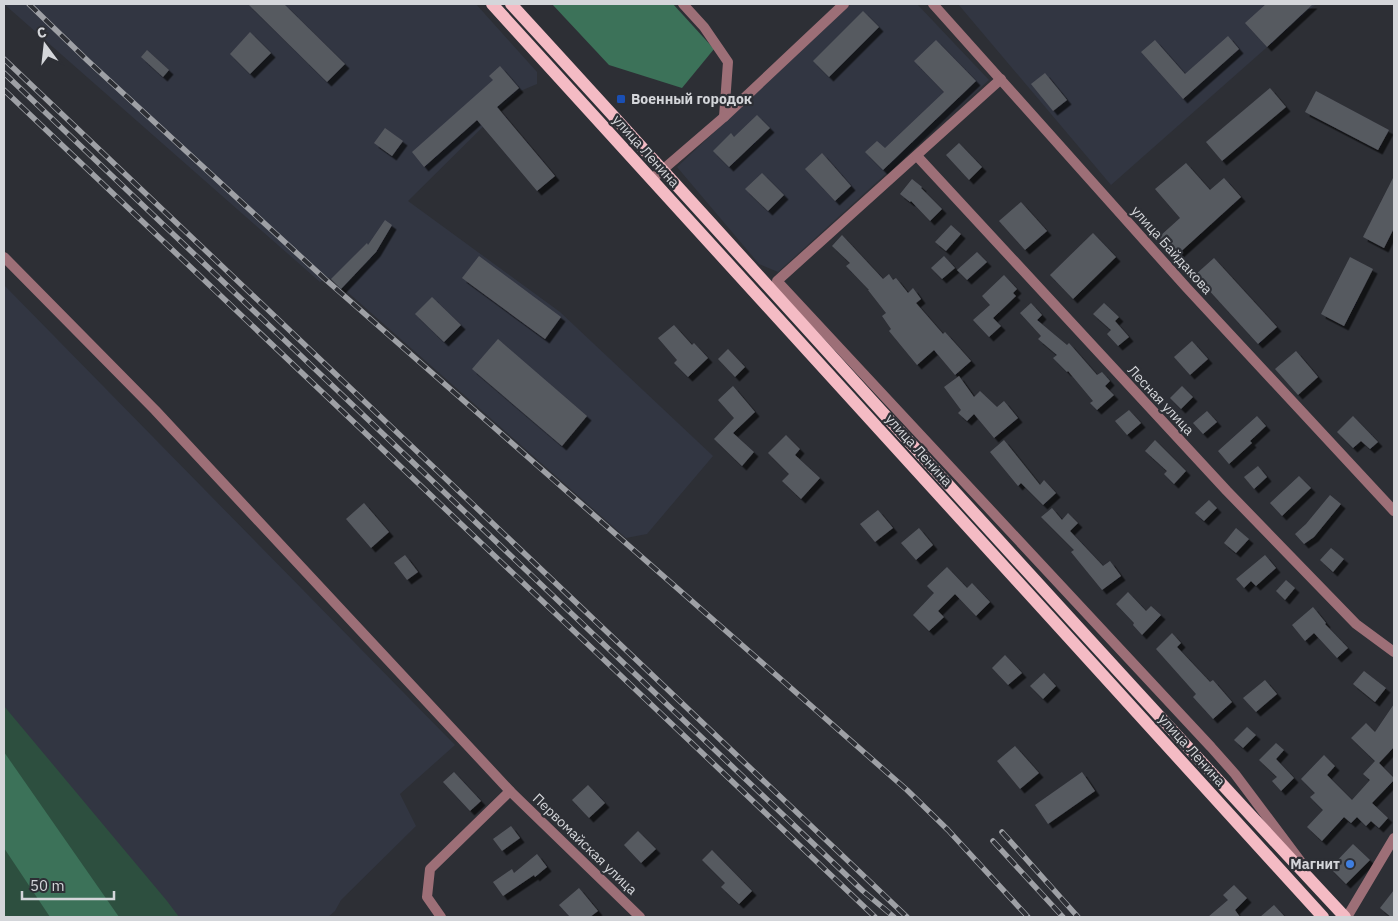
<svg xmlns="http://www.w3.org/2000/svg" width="1398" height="921" font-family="'IBM Plex Sans',sans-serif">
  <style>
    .built { fill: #323642 }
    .green { fill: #2d4f3f }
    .forest { fill: #3c7259 }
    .building { fill: #575a61; filter: url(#shadow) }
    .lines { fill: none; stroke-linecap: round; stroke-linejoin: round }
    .minor { stroke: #9d6f77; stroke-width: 10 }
    .primary { stroke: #f4bbc4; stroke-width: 12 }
    .rail-casing { stroke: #9ea0a5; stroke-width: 5.5 }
    .rail { stroke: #2d2f35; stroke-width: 4; stroke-dasharray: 11; stroke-linecap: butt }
    .transit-dot { fill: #1a4fb4; stroke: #2d2f35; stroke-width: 2 }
    .shop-dot { fill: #3f7fe0; stroke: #2d2f35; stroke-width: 2 }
    .labels { text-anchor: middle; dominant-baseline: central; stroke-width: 4.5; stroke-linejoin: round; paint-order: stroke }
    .poi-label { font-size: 14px; font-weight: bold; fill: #d4d6da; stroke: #2d2f35; text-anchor: start }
    .street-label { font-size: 14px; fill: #d4d6da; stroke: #2d2f35 }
  </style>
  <defs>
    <filter id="shadow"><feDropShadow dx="4.5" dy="4.5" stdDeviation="0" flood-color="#0009"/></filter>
  </defs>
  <rect width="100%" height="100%" fill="#2d2f35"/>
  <g class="built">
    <polygon points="4,4 476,4 537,72 537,84 518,92 408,201 560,312 713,456 647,534 626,538 344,289 328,277 320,282"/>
    <polygon points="851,4 917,4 989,80 778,272 759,264 677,167"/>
    <polygon points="958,4 1316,4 1111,185"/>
    <polygon points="4,285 455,745 400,794 416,826 341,900 335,911 328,917 4,917"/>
  </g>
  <polygon class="green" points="4,706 167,901 179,917 4,917"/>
  <g class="forest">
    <polygon points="552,4 673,4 714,49 682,88 609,65"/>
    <polygon points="4,752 119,917 50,917 4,848"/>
  </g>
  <g class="building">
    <polygon points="248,4 284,4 345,64 327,82"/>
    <polygon points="1266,4 1313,4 1267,47 1245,23"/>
    <polygon points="863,11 879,27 829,77 813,61"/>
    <polygon points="250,32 271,53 250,74 230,54"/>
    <polygon points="1228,36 1239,49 1183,99 1141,52 1155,40 1185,74"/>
    <polygon points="936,40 976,81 883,170 865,152 877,141 885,148 944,92 914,61"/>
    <polygon points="147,50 169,70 163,77 141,57"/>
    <polygon points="500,66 519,88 497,107 555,176 537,191 477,120 424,167 412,152 493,80 489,76"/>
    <polygon points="1045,73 1067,100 1053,111 1031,84"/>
    <polygon points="1270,88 1286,107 1222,161 1206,142"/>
    <polygon points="1316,91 1389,130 1378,150 1305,112"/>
    <polygon points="757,115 770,128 729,167 713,151 731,133 734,137"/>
    <polygon points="385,128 403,141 392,156 374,143"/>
    <polygon points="959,143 982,167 969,180 946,155"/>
    <polygon points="822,153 851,186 835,201 805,169"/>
    <polygon points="1186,163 1210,190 1224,178 1241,197 1176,256 1159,237 1180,218 1155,189"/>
    <polygon points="762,173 784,195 768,211 745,189"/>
    <polygon points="1394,176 1394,228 1384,248 1363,237"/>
    <polygon points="912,179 922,187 921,188 942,209 930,221 911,201 910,202 900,194"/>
    <polygon points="1021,202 1047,231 1025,250 999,221"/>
    <polygon points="385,220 392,225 376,252 341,289 331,279 367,243 368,245"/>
    <polygon points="951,225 961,234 946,251 935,242"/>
    <polygon points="1093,233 1116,257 1073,299 1050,275"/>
    <polygon points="842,235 883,279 889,274 893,280 896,278 908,293 913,288 921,299 916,303 943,334 945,332 971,361 955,375 934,350 917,365 889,331 891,329 882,316 886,313 868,290 869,290 846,266 850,263 832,246"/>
    <polygon points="977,252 987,262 967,280 957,270"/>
    <polygon points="479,256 561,317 545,339 462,278"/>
    <polygon points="944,256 955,268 942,279 931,268"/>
    <polygon points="1350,257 1373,269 1344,326 1321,314"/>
    <polygon points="1214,258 1277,327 1258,344 1195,275"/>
    <polygon points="1004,275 1017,289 1013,293 1016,296 993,318 1001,326 989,337 973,320 990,305 982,296"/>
    <polygon points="432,297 461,325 444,342 415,314"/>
    <polygon points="1031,303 1042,315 1037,320 1067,345 1069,343 1097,375 1102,372 1110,381 1105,386 1114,395 1097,410 1090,403 1093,401 1068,371 1067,372 1053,358 1057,355 1038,339 1041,336 1020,313"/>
    <polygon points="1104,303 1119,317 1115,321 1129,337 1118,346 1107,334 1111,330 1093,314"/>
    <polygon points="674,325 692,345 694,343 708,358 688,377 674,363 677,360 658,338"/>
    <polygon points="498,339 587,416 562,446 472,369"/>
    <polygon points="1192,341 1208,359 1190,375 1174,357"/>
    <polygon points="728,349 745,367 735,377 718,359"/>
    <polygon points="1296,351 1318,377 1298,395 1275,369"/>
    <polygon points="959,376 974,397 980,391 997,407 1004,401 1018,418 994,438 974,414 967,421 958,413 961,410 944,387"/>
    <polygon points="733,386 755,412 733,433 754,452 742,466 714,439 734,418 718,400"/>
    <polygon points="1182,386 1193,397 1181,409 1170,398"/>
    <polygon points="1129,410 1141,423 1127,435 1115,421"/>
    <polygon points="1207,411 1217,422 1203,434 1193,423"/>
    <polygon points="1257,416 1266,426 1250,441 1252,443 1229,464 1218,451"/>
    <polygon points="1353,416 1378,442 1370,449 1361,441 1353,448 1337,432"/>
    <polygon points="786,435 800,449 795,455 820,478 801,499 782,481 789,474 768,453"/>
    <polygon points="1004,440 1040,485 1044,480 1056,493 1043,505 1021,483 1018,486 990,452"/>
    <polygon points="1155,440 1186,471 1174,484 1164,474 1167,471 1145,451"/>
    <polygon points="1258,466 1267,477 1254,489 1244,477"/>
    <polygon points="1299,476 1311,488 1282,516 1270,503"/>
    <polygon points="1330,495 1341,504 1314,537 1304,544 1295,534 1306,524"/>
    <polygon points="1209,500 1217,508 1204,521 1195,513"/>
    <polygon points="364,503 389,532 371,548 346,519"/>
    <polygon points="1052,508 1062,520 1068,513 1078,523 1070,531 1103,566 1110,561 1121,576 1102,590 1071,552 1074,550 1041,517"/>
    <polygon points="878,510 893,528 875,542 860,524"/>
    <polygon points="919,528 933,545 916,560 901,543"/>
    <polygon points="1236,528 1249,539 1236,553 1224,543"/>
    <polygon points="1331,548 1344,559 1333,572 1320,560"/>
    <polygon points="405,555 418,572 407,580 394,563"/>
    <polygon points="1265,555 1276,568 1256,586 1251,581 1244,588 1236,579"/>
    <polygon points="947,567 967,588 972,583 990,602 976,616 955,594 938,611 944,617 929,631 913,615 934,593 927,586"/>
    <polygon points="1286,580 1295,588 1285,600 1276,591"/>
    <polygon points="1128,592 1146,611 1151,606 1161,615 1142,635 1133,625 1134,623 1116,604"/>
    <polygon points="1313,607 1326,623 1325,624 1348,648 1337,658 1314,633 1305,641 1292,625"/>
    <polygon points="1172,633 1181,643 1177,647 1210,682 1213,680 1232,702 1213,719 1193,697 1196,694 1156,649"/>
    <polygon points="1005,655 1022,673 1008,685 992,668"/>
    <polygon points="1364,671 1386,688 1375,702 1353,684"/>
    <polygon points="1044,673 1056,686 1043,699 1030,686"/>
    <polygon points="1265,680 1277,694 1256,712 1243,698"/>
    <polygon points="1394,704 1394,747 1379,763 1394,778 1394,780 1372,803 1388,818 1379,828 1371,821 1366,826 1357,817 1351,823 1344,817 1322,841 1307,827 1323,810 1310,797 1315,793 1301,779 1324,755 1335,766 1327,775 1352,800 1370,780 1363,774 1375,761 1351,738 1366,723 1375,732"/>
    <polygon points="1247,727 1256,735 1243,748 1234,740"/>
    <polygon points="1276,743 1284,750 1276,759 1294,778 1281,791 1272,781 1277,777 1259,760"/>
    <polygon points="1015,746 1039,773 1020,789 997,761"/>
    <polygon points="454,772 481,801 470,811 443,782"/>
    <polygon points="1082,772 1095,791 1048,824 1035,805"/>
    <polygon points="588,785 605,803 589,818 572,800"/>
    <polygon points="511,826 520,838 502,851 493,839"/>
    <polygon points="638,831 656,849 641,863 624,845"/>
    <polygon points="1353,844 1370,860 1346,884 1330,868"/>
    <polygon points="712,850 752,891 739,904 721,887 725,883 702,860"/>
    <polygon points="537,854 547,867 535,877 534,875 503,896 493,882 512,869 514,873"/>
    <polygon points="1234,885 1247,898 1235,910 1240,917 1208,917 1228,900 1223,895"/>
    <polygon points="579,888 598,911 590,917 570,917 559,905"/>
    <polygon points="1394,890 1394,917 1391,917 1380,908"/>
    <polygon points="1274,905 1285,917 1260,917"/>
  </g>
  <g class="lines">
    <g class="minor">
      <polyline points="683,4 704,27 728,62 724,117"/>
      <polyline points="933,4 1186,287 1394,511"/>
      <polyline points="1001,79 777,281 1211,747 1235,774 1301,862"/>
      <polyline points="917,156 1227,491 1356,624 1394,652"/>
      <polyline points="652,179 724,117 844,4"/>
      <polyline points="4,257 155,410 510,791 640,917"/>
      <polyline points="441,917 427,897 430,869 510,791"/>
      <polyline points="1347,917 1394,838"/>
    </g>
    <g class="primary">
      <polyline points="492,4 1323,917"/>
      <path d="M511,4C790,308 1064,616 1345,917"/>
    </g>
    <g class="rail-casing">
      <g id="rail">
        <polyline points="29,4 88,61 325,279 907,790 948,830 1028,917"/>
        <polyline points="4,59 907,917"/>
        <polyline points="4,73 863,891 894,917"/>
        <polyline points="4,90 875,917"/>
        <polyline points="1002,832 1078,917"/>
        <polyline points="993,841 1063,917"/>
      </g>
    </g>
    <use href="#rail" class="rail"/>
  </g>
  <rect class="transit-dot" x="616" y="94" width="10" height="10" rx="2.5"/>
  <circle class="shop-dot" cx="1350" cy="864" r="5"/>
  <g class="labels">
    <g class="poi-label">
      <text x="631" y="99">Военный городок</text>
      <text x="1340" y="864" text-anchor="end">Магнит</text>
    </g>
    <g class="street-label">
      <text transform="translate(646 151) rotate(48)">улица Ленина</text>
      <text transform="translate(1172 250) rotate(48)">улица Байдакова</text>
      <text transform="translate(1161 400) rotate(47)">Лесная улица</text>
      <text transform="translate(919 450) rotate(48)">улица Ленина</text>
      <text transform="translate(1192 750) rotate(48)">улица Ленина</text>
      <text transform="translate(585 844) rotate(44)">Первомайская улица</text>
    </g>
  </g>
  <rect width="1398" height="921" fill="none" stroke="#d4d6da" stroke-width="10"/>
  <g transform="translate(45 45) rotate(345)" stroke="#2d2f35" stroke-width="4" paint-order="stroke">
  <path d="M0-4L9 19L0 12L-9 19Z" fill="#d4d6da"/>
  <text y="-8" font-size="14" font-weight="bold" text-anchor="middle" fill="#d4d6da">С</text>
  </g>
  <path d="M22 891v8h92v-8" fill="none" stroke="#d4d6da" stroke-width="2.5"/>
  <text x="30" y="891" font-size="15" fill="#d4d6da" stroke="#2d2f35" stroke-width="4" paint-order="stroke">50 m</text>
</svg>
